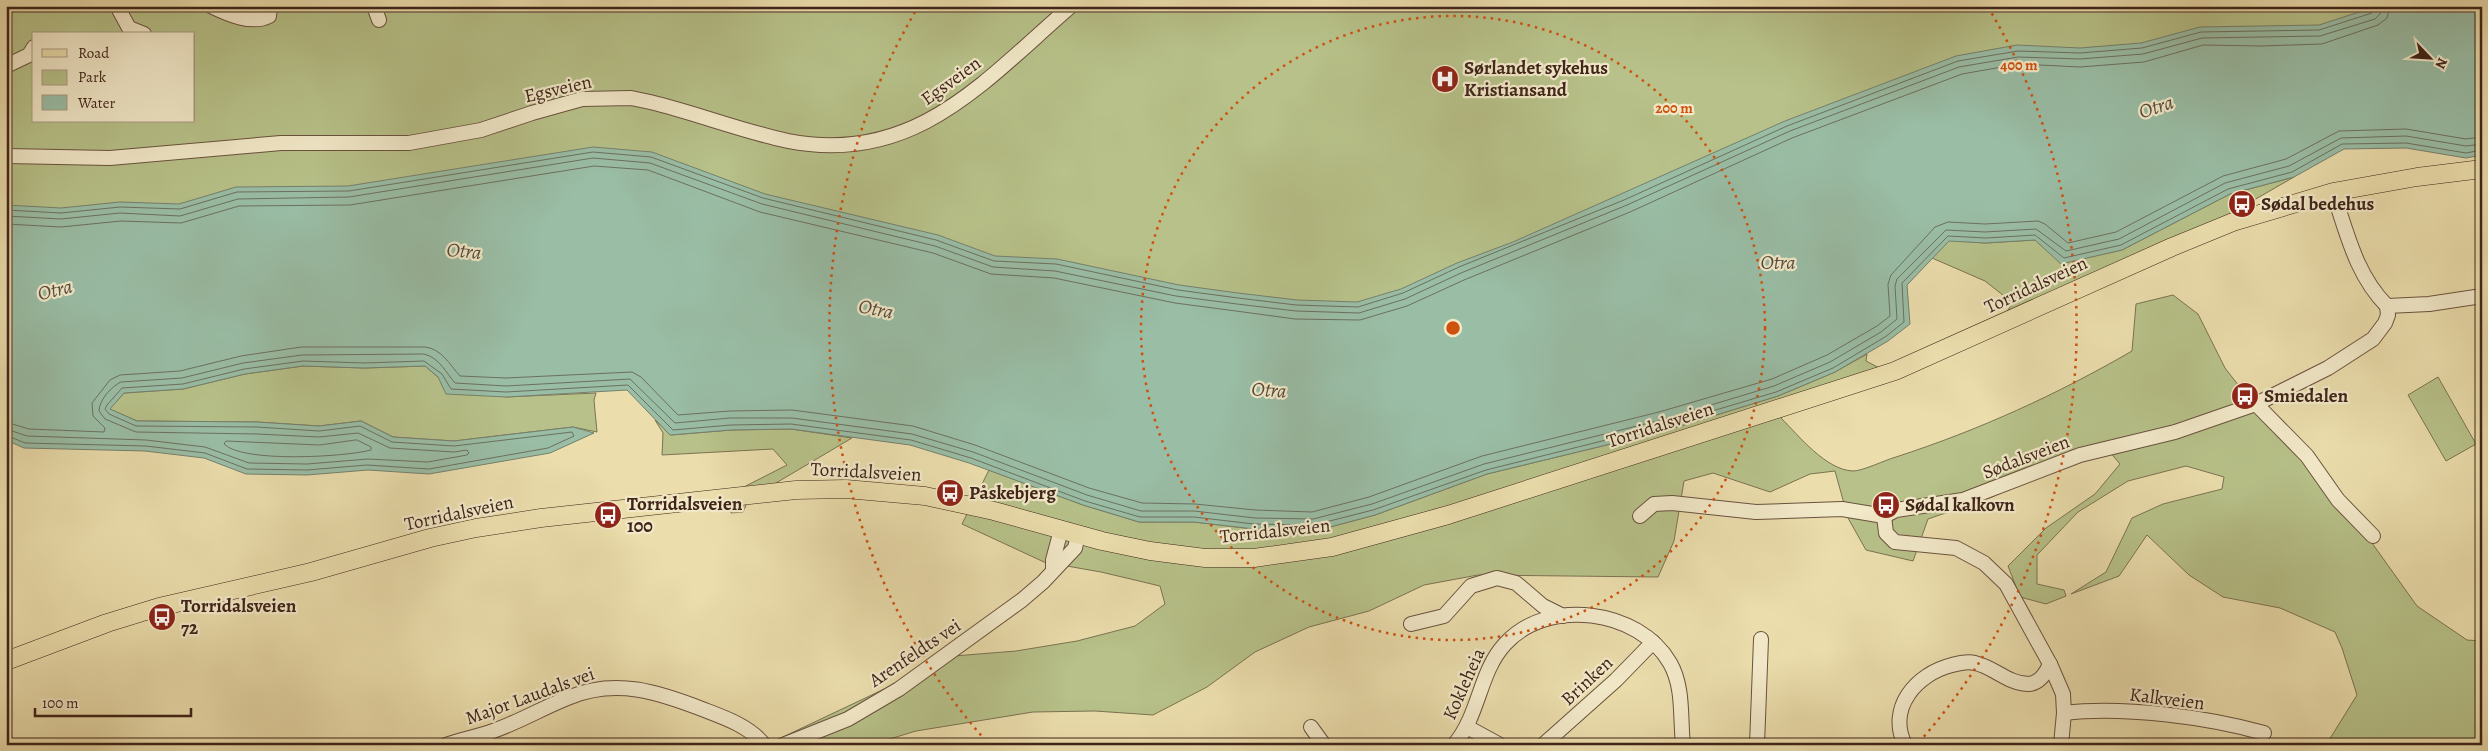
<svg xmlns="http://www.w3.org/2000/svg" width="2488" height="751" font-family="Alegreya,serif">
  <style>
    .green { fill: #b7c189; stroke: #7b7252; fill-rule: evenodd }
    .water { fill: #99bda5; stroke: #75806d }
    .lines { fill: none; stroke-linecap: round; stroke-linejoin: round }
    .shore { stroke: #6c7060; stroke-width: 1 }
    .minor-casing { stroke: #6a523e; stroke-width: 16 }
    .major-casing { stroke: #3f241a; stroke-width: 19 }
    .minor { stroke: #f2e9c9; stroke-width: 14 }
    .major { stroke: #ebddac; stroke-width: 18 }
    .ring { fill: none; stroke: #cf510e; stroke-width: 2.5; stroke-dasharray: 2.5 5 }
    .labels { text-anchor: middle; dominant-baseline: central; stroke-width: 4.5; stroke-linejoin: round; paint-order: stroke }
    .poi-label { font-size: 19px; font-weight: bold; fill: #3f241a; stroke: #f2e9c9; text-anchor: start }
    .street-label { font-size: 19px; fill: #3f241a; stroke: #f2e9c9 }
    .water-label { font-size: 20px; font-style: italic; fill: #564a3d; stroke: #f2e9c9 }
    .centre { fill: #cf510e; stroke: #f2e9c9; stroke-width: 2.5 }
    .ring-label { font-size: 15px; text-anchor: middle; font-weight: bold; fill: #cf510e; stroke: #f2e9c9; stroke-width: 4.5; stroke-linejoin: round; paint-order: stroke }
  </style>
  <rect width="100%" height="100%" fill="#ebddac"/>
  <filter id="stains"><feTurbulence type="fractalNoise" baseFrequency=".004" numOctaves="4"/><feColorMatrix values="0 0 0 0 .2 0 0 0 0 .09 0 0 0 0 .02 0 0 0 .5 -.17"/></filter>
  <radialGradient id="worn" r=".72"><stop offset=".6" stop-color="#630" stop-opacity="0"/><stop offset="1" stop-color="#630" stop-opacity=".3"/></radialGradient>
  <g class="green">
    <path d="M6,6H2482V27L1394,346L6,270ZM34,34H194V121H34Z"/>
    <path d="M2294,177L2174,246L1930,359L1792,408L1781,418C1799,436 1826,470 1853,471C1863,471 1885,460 1896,457C1979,430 2056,395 2132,351L2136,304L2173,295L2198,314L2225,368L2263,417L2296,447L2347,508L2417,606L2467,640L2482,641V745H2326L2357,695L2342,648L2335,632L2280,608L2223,597L2189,575L2147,535L2119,576L2071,594L2106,572L2132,518L2163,504L2222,489L2224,477L2186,466L2128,481L2078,512L2037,555V584L2064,590L2066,596L2046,604L2020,597L2008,566L2046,528L2095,494L2120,464L2109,451L2053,467L1992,497L1928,519L1913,561L1866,550L1848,518L1835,471L1810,474L1770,492L1713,473L1684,481L1674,541L1658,577L1478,575L1424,585L1369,611L1309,627L1255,652L1207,687L1153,715L1095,711L1033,712L916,731L870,745H766L954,656L1016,651L1077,641L1135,626L1165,604L1160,586L1101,572L1044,562L962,524L989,470L1083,505L1139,522H1194L1254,529L1315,531L1375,515L1487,474L1664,431L1778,396L1835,372L1867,354L1866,361L1885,371L1950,349L1989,330L1996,326L2013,303L1985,281L1932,258L1949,240L1985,243L2035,240L2062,263L2122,250L2230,194Z"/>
    <polygon points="303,366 364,368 425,366 438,377 506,397 596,393 594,400 597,432 573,427 454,441 393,437 361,421 319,426 257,422 137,421 109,409 124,393 183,389 245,374"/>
    <polygon points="2438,377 2476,444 2446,461 2408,395"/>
    <polygon points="655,420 671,435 731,430 791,429 852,438 749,499 743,512 731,513 734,492 787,465 773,449 662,455 663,433"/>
  </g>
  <polygon class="water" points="2378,6 2482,6 2482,155 2466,158 2406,148 2344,149 2294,177 2230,194 2122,250 2061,264 2035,240 1985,243 1949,241 1907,285 1910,324 1888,341 1835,372 1778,396 1664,431 1487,474 1375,515 1315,531 1254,529 1194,522 1139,522 1083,505 969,463 910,445 791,429 731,430 670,435 627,390 506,397 446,394 438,377 425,366 364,368 303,366 245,374 183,389 124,393 110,409 137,421 257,422 319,426 361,421 393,437 454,441 573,427 594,433 550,453 429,474 368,470 307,475 246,474 204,458 145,451 24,448 6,440 6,205 61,208 120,202 179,204 236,187 348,186 593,147 652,152 765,194 938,235 995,256 1057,259 1179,285 1238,293 1297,300 1357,302 1401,289 1457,263 1513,242 1785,121 1956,56 2017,45 2080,48 2141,43 2200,27 2319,25"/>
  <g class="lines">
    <g class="shore">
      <polyline points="6,210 61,213 120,207 180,209 237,192 349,191 593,152 651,157 763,198 936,240 994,261 1056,264 1178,290 1238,298 1296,305 1358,307 1403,293 1459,267 1624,200 1787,126 1958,61 2018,51 2080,53 2142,48 2201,32 2319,30 2372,13 2376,6"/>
      <polyline points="6,216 61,219 120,213 180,216 238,199 349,197 593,158 650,163 762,204 935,246 993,267 1055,271 1176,296 1237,304 1296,311 1359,313 1405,299 1461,273 1627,205 1790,131 1959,67 2018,57 2080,59 2143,54 2202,38 2320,36 2375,19 2380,14 2382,6"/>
      <polyline points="6,224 61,227 121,221 181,223 239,206 350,205 594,166 648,170 760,212 933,253 991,274 1054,278 1175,303 1236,311 1295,319 1360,320 1407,306 1464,280 1630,212 1792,138 1962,74 2019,64 2080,67 2144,62 2203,45 2260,46 2322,44 2378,25 2387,18 2390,6"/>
      <path d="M6,422L29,429L104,432L105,428L93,416L92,403L110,380L120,375L180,371L241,356L301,347H425C442,349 450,365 460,376L506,378L632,372L641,377L678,415L730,411L792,410L913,426L975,445L1089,488L1142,503L1195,504L1255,510L1312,512L1369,497L1482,456L1659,412L1772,379L1827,355L1877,326L1890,316L1888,284L1891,275L1935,227L1948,222L1985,224L2038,221L2045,224L2068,243L2116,232L2223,176L2286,159L2339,131L2406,129L2466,139L2482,137"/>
      <path d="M6,429L27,436L146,440L205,447L249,463L307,464L368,459L428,462L467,455L469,453L467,450L454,452L390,448L358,433L319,437L257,434L136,432L105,419L99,411C99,400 112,386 121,382L182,378L243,363L302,355L424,354C440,358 446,373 455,383L506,386L630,379L675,423L730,418H792L912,434L973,452L1087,495L1141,511H1194L1255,518L1313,519L1372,504L1484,464L1661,420L1774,386L1830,362L1881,332L1897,319L1895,286L1897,279L1946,230L1985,232L2036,229L2066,251L2119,239L2225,183L2289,166L2341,138L2406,136L2466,146L2482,144"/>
      <polyline points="6,435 25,443 146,446 205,453 247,469 307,470 367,465 429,469 548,448 574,436 572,432 454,446 392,442 360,426 319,431 257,427 136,426 109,414 105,409 107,405 122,388 183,384 244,369 303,361 364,363 424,361 442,374 451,389 506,392 628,385 673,430 731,425 791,424 911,440 971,458 1085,501 1140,517 1194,517 1254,524 1314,525 1373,510 1486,470 1662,426 1776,392 1833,368 1885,337 1904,322 1902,283 1948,236 1986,238 2035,235 2064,258 2121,245 2228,189 2292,172 2342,144 2406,143 2466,153 2482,150"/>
      <path d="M357,440L371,447V450C345,457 242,463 224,444L226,441L319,445Z"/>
    </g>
    <g class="minor-casing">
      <g id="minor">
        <polyline points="117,6 129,28 144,34"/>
        <path d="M211,6C227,14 252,25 269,16L270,6"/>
        <polyline points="374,6 379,20"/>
        <polyline points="6,66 29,55 34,47"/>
        <path d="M6,156L110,158L281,143H409L481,130L532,113L582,99L631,98L650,102C696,113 741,131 788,141C915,166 985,80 1071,6"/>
        <polyline points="2387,306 2429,304 2482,296"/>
        <polyline points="2256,404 2307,456 2338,500 2373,536"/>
        <path d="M1640,516L1654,504L1672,503L1756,512L1842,509L1884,516L1896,510L1963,500L2080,455L2175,432L2256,404L2328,368L2373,339L2385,323L2388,315L2387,306C2356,275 2347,233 2333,192"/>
        <polyline points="1884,516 1886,533 1895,542 1956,548 1984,563 2006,584 2050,664 2063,694 2064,713 2061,745"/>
        <polyline points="1053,568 1053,560 1061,530"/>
        <polyline points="1411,624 1444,616 1471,586 1497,578 1516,583 1543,606 1563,616"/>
        <path d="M2064,713C2124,706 2207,717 2264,733"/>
        <polyline points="1311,727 1324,745"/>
        <polyline points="1467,727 1500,745"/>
        <path d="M446,745C461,739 478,737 493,731C519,722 544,707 570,697C616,678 658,692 702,709C723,717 750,726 764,745"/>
        <polyline points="783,745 848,719 899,689 1022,600 1043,582 1075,548 1078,535"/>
        <path d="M1454,745C1480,714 1479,672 1505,644C1547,597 1639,609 1670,663C1684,687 1680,718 1683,745"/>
        <polyline points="1543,745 1616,680 1653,642"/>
        <polyline points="1757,745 1761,639"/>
        <path d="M1905,745C1887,708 1916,674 1952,665C1959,663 1968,661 1975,663C1994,667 2008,684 2029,684C2040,683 2046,673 2050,664"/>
      </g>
    </g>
    <g class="major-casing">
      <polyline id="major" points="6,661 107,623 159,607 311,572 430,538 476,528 541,518 796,490 846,489 925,496 994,511 1102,541 1150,551 1205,558 1254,558 1332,547 1448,515 1895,371 2172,247 2233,222 2333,192 2417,177 2482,169"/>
    </g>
    <use href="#minor" class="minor"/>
    <use href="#major" class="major"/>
  </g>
  <g class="ring">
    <circle cx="1453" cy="328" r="312"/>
    <path d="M986 741A624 624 0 0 1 918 7M1988 7A624 624 0 0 1 1920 741"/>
  </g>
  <defs>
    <g id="hospital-disc" transform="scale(1.4375)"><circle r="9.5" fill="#8f2418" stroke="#f2e9c9"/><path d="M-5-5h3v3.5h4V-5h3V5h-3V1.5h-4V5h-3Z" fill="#fff"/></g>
    <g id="bus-disc" transform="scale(1.4375)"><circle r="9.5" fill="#8f2418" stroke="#f2e9c9"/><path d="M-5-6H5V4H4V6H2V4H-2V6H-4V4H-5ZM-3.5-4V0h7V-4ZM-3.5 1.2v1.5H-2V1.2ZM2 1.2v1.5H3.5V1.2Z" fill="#fff"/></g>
  </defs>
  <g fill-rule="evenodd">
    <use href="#hospital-disc" x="1445" y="79"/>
    <use href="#bus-disc" x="2242" y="204"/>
    <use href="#bus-disc" x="2245" y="396"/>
    <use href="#bus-disc" x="950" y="493"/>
    <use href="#bus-disc" x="1886" y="505"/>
    <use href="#bus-disc" x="608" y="515"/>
    <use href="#bus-disc" x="162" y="617"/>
  </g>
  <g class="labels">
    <g class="poi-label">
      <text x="1464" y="68">Sørlandet sykehus<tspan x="1464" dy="22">Kristiansand</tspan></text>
      <text x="2261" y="204">Sødal bedehus</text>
      <text x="2264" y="396">Smiedalen</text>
      <text x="969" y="493">Påskebjerg</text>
      <text x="627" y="504">Torridalsveien<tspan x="627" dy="22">100</tspan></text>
      <text x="1905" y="505">Sødal kalkovn</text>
      <text x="181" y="606">Torridalsveien<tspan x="181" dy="22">72</tspan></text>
    </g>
    <g class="street-label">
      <text transform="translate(951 81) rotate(-36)">Egsveien</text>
      <text transform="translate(558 89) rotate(-13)">Egsveien</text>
      <text transform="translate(2036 285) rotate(-25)">Torridalsveien</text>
      <text transform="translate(1660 425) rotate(-18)">Torridalsveien</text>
      <text transform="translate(2026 457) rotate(-21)">Sødalsveien</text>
      <text transform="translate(866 472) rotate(3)">Torridalsveien</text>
      <text transform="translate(459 513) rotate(-12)">Torridalsveien</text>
      <text transform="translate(1275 531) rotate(-6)">Torridalsveien</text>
      <text transform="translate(915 653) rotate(-34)">Arenfeldts vei</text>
      <text transform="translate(1587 681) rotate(-43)">Brinken</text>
      <text transform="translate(1464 684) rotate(-66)">Kokleheia</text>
      <text transform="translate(530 696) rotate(-20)">Major Laudals vei</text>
      <text transform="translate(2167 699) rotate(7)">Kalkveien</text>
    </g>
    <g class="water-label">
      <text transform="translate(2156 107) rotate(-19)">Otra</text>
      <text transform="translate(464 251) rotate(6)">Otra</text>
      <text x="1778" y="262">Otra</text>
      <text transform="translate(55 290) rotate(-14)">Otra</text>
      <text transform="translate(876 309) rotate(11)">Otra</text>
      <text transform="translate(1269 390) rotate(4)">Otra</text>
    </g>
  </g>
  <circle cx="1453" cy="328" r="8" class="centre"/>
  <g class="ring-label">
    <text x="2019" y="70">400 m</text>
    <text x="1674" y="113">200 m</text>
  </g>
  <rect width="2488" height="751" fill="none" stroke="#ebddac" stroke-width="25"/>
  <rect x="8" y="8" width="2473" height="736" fill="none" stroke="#3f241a" stroke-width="2.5"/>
  <rect x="12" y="12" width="2463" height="726" fill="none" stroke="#3f241a"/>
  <rect x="32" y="32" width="162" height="90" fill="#f2e9c9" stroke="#aa9a83"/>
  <rect x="42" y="49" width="25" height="8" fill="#ebddac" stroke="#aa9a83"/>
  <text x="78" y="58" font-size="15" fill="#3f241a">Road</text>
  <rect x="42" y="70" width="25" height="15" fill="#b7c189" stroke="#aa9a83"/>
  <text x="78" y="82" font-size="15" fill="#3f241a">Park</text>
  <rect x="42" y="95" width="25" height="15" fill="#99bda5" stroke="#aa9a83"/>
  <text x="78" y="108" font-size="15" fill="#3f241a">Water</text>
  <g transform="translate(2430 58) rotate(115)" stroke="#f2e9c9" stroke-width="4" paint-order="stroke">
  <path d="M0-4L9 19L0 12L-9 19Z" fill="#3f241a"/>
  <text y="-8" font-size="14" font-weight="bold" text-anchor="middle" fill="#3f241a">N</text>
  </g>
  <path d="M35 708v8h156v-8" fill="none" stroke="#3f241a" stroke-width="2.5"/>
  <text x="42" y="708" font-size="15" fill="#3f241a" stroke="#f2e9c9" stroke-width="4" paint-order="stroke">100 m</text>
  <rect width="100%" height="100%" filter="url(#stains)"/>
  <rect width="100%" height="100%" fill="url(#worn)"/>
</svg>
